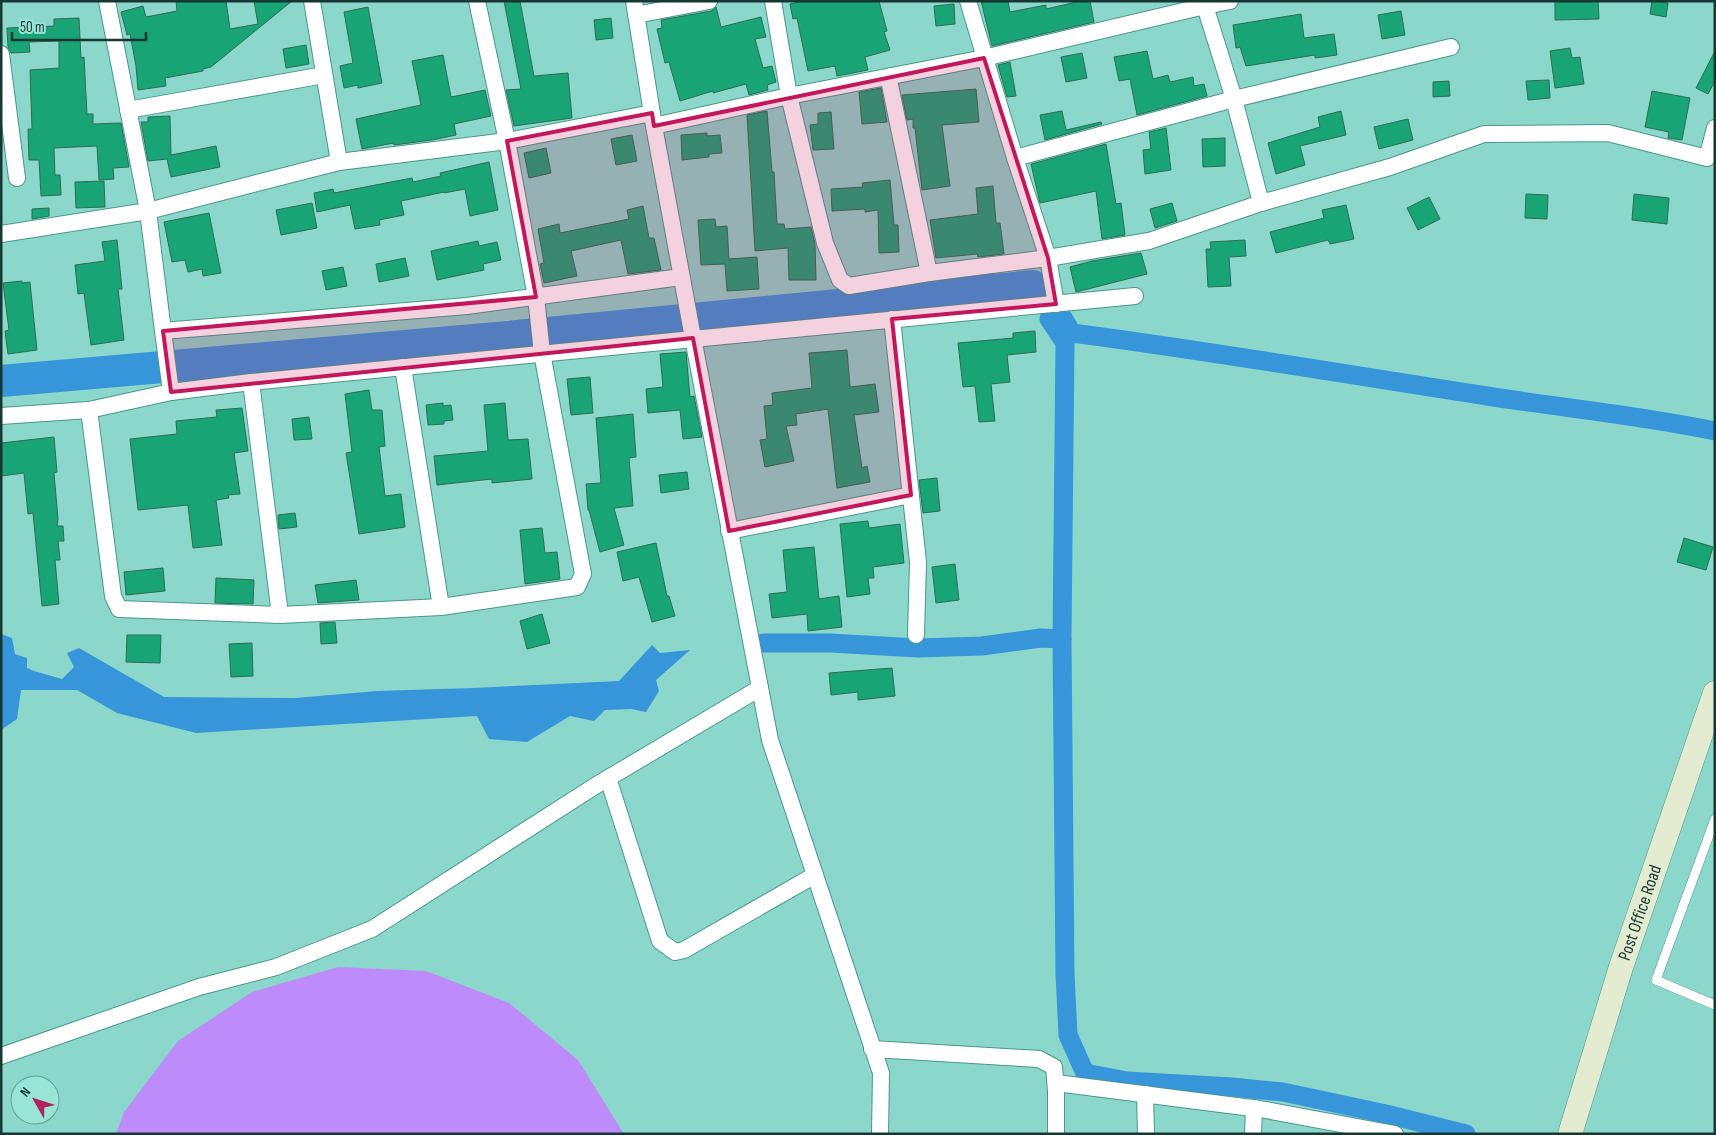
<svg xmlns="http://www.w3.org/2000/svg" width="1716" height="1135" font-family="'Sofia Sans Condensed',sans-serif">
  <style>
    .green { fill: #be8cfa }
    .water { fill: #3796d9 }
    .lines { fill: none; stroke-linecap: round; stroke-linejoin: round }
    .canal { stroke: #3796d9; stroke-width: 19 }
    .river { stroke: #3796d9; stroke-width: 32 }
    .building { fill: #18a475; stroke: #2e6d52 }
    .lane-casing { stroke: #4a978c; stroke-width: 10 }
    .street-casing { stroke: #4a978c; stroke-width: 18 }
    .secondary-casing { stroke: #4a978c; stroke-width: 25 }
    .lane { stroke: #fff; stroke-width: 9 }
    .street { stroke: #fff; stroke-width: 16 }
    .secondary { stroke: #e3ecd0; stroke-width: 24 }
    .marked { fill: #c2185b; fill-opacity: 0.2; stroke: #c2185b; stroke-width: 4; stroke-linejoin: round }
    .labels { text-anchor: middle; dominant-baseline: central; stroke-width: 5; stroke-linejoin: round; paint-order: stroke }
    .street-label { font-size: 18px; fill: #173733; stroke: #98e5d8 }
  </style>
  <rect width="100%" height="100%" fill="#8bd7cb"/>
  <polygon class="green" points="338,967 426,971 509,1003 578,1060 624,1134 116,1134 124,1112 178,1041 252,992"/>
  <polygon class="water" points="1,634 12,638 15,654 27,658 27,668 34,671 62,679 74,667 67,653 79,648 164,697 295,698 377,691 474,688 619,681 652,645 660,653 690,650 656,680 659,691 646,712 631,709 605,710 594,721 570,716 527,742 489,739 477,716 196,733 117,713 77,690 21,690 17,719 1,730"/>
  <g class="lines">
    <g class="canal">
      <polyline points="1062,639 1065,974 1068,1035 1085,1073 1127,1081 1232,1087 1283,1092 1386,1114 1466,1134"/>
      <path d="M763,643H830L918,648L982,646L1041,638L1062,639L1065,343L1049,319L1063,318L1072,333C1211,351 1349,375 1487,396C1563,408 1639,415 1715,431"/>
    </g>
    <polyline class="river" points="1,381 497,338 1033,286"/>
  </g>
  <g class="building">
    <polygon points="176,1 226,1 230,29 258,24 254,1 292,1 211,67 203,69 203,71 165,78 166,86 138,90 136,66 130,34 127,35 121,12 143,6 146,17 177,11"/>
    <polygon points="504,1 520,1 534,76 568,73 572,118 514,126 506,90 521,89"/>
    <polygon points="802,1 879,1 887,31 884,32 890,50 865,57 868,70 837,76 835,66 808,71 797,18 793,19 790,4"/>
    <polygon points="981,1 1008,1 1010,12 1046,5 1046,9 1081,1 1090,1 1094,22 992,46"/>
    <polygon points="1555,1 1598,1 1599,19 1555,20"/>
    <polygon points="1652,1 1668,3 1666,17 1650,14"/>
    <polygon points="954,4 955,24 936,26 934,6"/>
    <polygon points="368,7 382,83 358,88 358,85 344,88 340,66 353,63 344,12"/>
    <polygon points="716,7 721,27 761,17 766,37 755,39 763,68 772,66 776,82 767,85 768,90 749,95 746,84 713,93 713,91 680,101 669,62 665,63 657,29 662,28 661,20 711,11"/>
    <polygon points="1401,11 1405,35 1382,39 1378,15"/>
    <polygon points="1301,14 1304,38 1334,34 1337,55 1315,58 1315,55 1246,66 1240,47 1236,48 1233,25"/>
    <polygon points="79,18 81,58 84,57 87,114 93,114 93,124 121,123 129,167 113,168 114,179 99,180 97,146 54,148 55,175 60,175 61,195 41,196 39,160 29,160 28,129 32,129 30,70 59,68 59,41 29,42 30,52 11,53 8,47 7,28 54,26 54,19"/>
    <polygon points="611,18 613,38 596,40 594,20"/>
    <polygon points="306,45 309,64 286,68 283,49"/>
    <polygon points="1570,48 1572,58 1580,57 1584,84 1555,88 1550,51"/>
    <polygon points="1147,51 1153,79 1168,75 1170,82 1193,77 1194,86 1204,84 1207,96 1137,115 1130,79 1119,81 1114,57"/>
    <polygon points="1715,51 1715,81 1708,94 1696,88"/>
    <polygon points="1082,53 1087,78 1066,82 1061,57"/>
    <polygon points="443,55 451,97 485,90 491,116 454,124 456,135 432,140 394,145 394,143 362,149 356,119 421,105 412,61"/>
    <polygon points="1010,62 1016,96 1007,97 998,65"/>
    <polygon points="1549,80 1550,98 1528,100 1526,81"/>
    <polygon points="1449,81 1450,96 1433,97 1433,82"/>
    <polygon points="881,88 887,122 862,124 859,92"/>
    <polygon points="976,89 979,122 942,125 950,186 922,190 915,128 913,128 913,119 907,120 902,95"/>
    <polygon points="1652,91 1690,98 1682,140 1668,138 1669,132 1645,127"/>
    <polygon points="767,111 772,172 774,172 777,224 784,224 785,229 811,227 815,244 816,280 789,280 788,248 755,251 747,115"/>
    <polygon points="1062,111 1066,130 1101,122 1102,124 1045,140 1040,115"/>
    <polygon points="1341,111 1346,135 1300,146 1305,165 1276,174 1268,143 1320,127 1318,117"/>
    <polygon points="831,112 834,149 813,150 810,125 818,124 818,113"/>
    <polygon points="170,116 171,155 216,146 220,167 171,177 167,159 148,161 141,122 148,122 148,117"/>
    <polygon points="1408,119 1413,140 1379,149 1374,127"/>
    <polygon points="1166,128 1171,170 1145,174 1143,150 1151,149 1149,132"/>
    <polygon points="707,133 707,136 720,135 722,153 709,154 709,157 682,160 681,135"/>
    <polygon points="632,135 637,161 616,165 611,139"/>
    <polygon points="1225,138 1225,166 1203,167 1202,139"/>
    <polygon points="1106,144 1116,204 1121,203 1125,235 1102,239 1096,191 1040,203 1031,164"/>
    <polygon points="546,148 551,173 529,178 524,153"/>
    <polygon points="489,162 498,210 470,216 465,189 444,193 444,192 401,201 404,215 379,220 380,225 355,229 350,205 317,212 314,193 333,189 334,193 412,178 413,182 441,176 440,173"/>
    <polygon points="890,180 894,225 898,225 899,252 879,253 878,210 865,212 865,209 832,211 831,189 863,187 862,183"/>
    <polygon points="104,181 105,207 76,208 75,182"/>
    <polygon points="993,186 996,223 1000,223 1004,254 978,257 977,254 936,258 930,220 978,214 976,188"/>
    <polygon points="1526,194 1548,195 1547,219 1525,218"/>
    <polygon points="1634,194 1669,198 1667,224 1632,220"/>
    <polygon points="1429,197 1440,219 1418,230 1407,208"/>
    <polygon points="312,203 317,228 281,235 276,210"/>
    <polygon points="1172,203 1177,221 1155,228 1150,209"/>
    <polygon points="1346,205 1354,239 1330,244 1328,240 1276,253 1270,232 1324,218 1322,210"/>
    <polygon points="643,206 649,238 654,238 661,270 628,274 621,240 571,251 577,276 544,283 540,264 544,263 538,229 559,224 560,233 629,219 627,210"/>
    <polygon points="49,208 49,216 32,219 32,209"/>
    <polygon points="209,213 221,273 203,276 202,269 188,272 185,260 172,262 164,222"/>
    <polygon points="715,219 716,227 727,226 729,259 757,257 759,289 727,291 725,264 701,265 698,220"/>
    <polygon points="117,240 122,289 118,289 124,340 91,345 84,293 78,294 75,265 105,261 102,242"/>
    <polygon points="1245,240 1246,256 1229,257 1231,286 1208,287 1206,249 1211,249 1210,242"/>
    <polygon points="478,241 479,246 497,242 501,260 483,264 484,270 437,280 431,251"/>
    <polygon points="1141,253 1147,274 1076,292 1070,267 1092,261"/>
    <polygon points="405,258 409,276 379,282 376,264"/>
    <polygon points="343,267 347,286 326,290 322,271"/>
    <polygon points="22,281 22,283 30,282 37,350 8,354 5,331 9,330 3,283"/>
    <polygon points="1035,331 1036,352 1007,355 1010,382 991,384 995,421 979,422 975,386 963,387 958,343 1013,338 1013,333"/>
    <polygon points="847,350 850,387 875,384 879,412 854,415 862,468 867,466 870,482 837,488 828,409 796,414 797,425 786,426 794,461 765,467 760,440 767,439 764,406 773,405 772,393 812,388 809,353"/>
    <polygon points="686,352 690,397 694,396 702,437 683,439 680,410 648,413 646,389 663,387 660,354"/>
    <polygon points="590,377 593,413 571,415 567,379"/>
    <polygon points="369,390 372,410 382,410 385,446 379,447 385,496 401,494 405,527 359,534 346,453 352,452 345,394"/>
    <polygon points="443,403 443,406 451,405 453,420 444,421 444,424 428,425 426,405"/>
    <polygon points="505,403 508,440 528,439 532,479 492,483 492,479 437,485 434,456 488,451 484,405"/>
    <polygon points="242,408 248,451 234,453 240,494 228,495 229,498 216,500 222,545 193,548 188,505 138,510 130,439 177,434 176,421 217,417 216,410"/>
    <polygon points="633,414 636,457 629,458 633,506 614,508 624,545 600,552 589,510 588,510 586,484 601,483 596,418"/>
    <polygon points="309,417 312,439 294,440 292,419"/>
    <polygon points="54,437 57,472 54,473 58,519 57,526 63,526 64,541 58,541 60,560 55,560 59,604 42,606 33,513 28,514 24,473 1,476 1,443"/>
    <polygon points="687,472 689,489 661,493 659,475"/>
    <polygon points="937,478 940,511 923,513 919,480"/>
    <polygon points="295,513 297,527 279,529 278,515"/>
    <polygon points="868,521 869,528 900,524 904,563 873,567 874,578 868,578 870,594 847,597 840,524"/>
    <polygon points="542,528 545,553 557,552 560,579 525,584 520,530"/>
    <polygon points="1684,538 1713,547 1706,570 1677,562"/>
    <polygon points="656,543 667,596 669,596 675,616 652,622 639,577 623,581 617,552"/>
    <polygon points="814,547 819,599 839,596 842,627 808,631 807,614 772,618 769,594 787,592 783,550"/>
    <polygon points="955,564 959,600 936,603 932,567"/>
    <polygon points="163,568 165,591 126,595 124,572"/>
    <polygon points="216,578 254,580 253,604 215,603"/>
    <polygon points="356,580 359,600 318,603 315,585"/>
    <polygon points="542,614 550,643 527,649 520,621"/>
    <polygon points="335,622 337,643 321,644 320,623"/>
    <polygon points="127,635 161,635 160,663 126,662"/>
    <polygon points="252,643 253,676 231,677 229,644"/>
    <polygon points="892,668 895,696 858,700 858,692 831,695 829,673"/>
  </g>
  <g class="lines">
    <g class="lane-casing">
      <polyline id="lane" points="1715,819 1656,980 1715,1005"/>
    </g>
    <g class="street-casing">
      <g id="street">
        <polyline points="312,1 339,162"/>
        <polyline points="634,1 654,126 693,338 770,740 881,1073 880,1134"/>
        <polyline points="773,1 789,96 984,58 1205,6 1234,99 1015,158 968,1"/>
        <polyline points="1203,1 1205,6 1230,1"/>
        <polyline points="636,15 709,1"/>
        <polyline points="1,54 17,178"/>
        <polyline points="891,76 889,80 929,273"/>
        <polyline points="128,110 324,75"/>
        <polyline points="652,113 507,141 339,162 148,211 163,331 467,306 681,277"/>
        <polyline points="654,126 789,96 825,243 840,280 849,286 929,273 1048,258 1015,158"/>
        <polyline points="1261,203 1234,99 1451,47"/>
        <polyline points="1,234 148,211 107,1"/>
        <polyline points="1056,304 1048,258 1149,241 1261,203 1390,167 1484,134 1608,133 1707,158 1715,128"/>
        <polyline points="892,319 918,562 916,635"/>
        <polyline points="163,331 171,392"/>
        <polyline points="403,367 441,607 577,587 583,574 542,353 536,297 507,141 477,1"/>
        <polyline points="251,382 280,615 441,607"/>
        <polyline points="89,410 113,596 119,609 280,615"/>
        <polyline points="1,416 89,410 171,392 251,382 1135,296"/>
        <polyline points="729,531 911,495"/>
        <polyline points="608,778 660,941 675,952 684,950 815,875"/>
        <polyline points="872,1049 1039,1059 1054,1067 1056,1091 1056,1134"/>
        <polyline points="1,1056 199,987 276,967 372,929 595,786 760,688"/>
        <polyline points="1056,1083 1260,1109 1395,1134"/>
        <polyline points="1145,1094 1146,1134"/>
        <polyline points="1253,1134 1254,1108"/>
      </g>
    </g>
    <g class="secondary-casing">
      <g id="secondary">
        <path id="s1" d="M1570,1134L1621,967L1715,693"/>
      </g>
    </g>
    <use href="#lane" class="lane"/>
    <use href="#street" class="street"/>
    <use href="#secondary" class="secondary"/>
  </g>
  <path class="marked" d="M984,58L1048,258L1056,304L892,319L911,495L729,531L693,338L171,392L163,331L536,297L507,141L652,113L654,126Z"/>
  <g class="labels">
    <g class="street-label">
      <text stroke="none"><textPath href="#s1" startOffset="232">Post Office Road</textPath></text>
    </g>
  </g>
  <rect width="1716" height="1135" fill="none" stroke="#173733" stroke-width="5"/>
  <g transform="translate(35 1100) rotate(309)"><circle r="24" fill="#98e5d8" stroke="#649f96"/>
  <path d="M0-4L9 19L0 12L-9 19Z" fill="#b0225a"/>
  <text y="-8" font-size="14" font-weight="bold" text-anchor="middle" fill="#173733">N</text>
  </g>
  <path d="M12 32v8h134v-8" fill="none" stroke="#173733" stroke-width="2.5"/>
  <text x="20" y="32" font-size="15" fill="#173733" stroke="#98e5d8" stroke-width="4" paint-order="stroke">50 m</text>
</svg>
